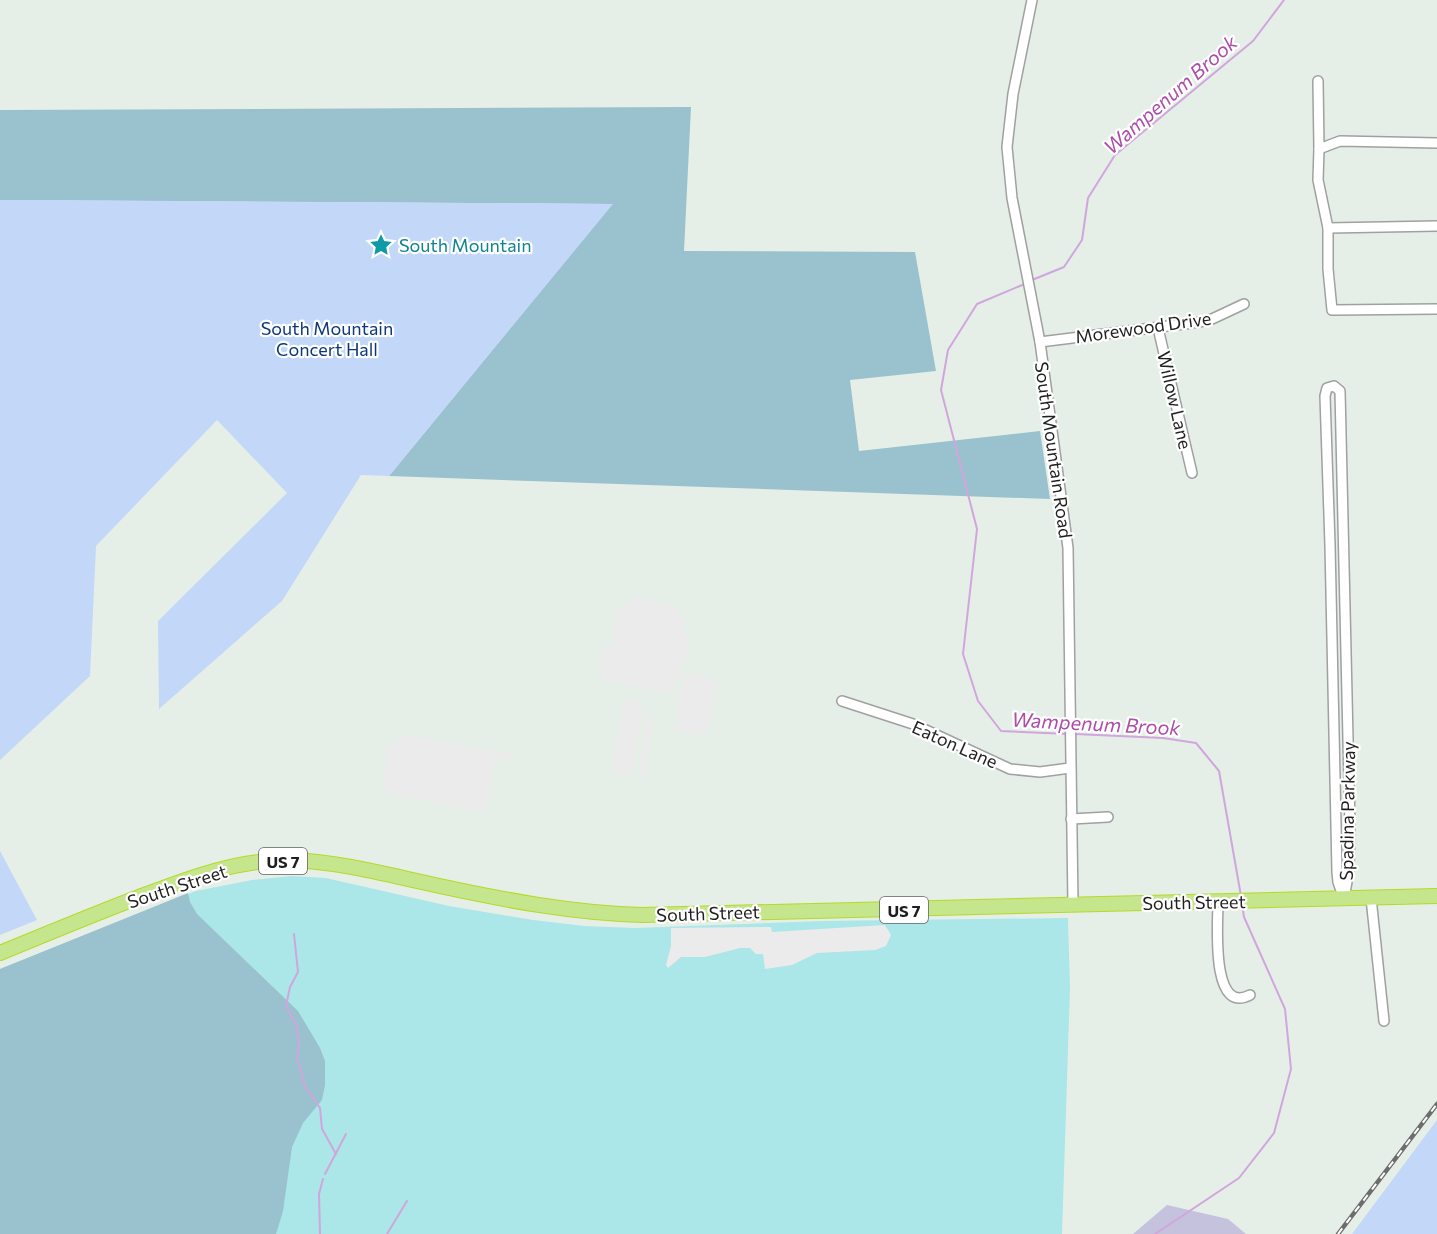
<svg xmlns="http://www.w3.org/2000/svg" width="1437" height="1234" font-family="Commissioner,sans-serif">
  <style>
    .grass { fill: #abe6e9 }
    .forest { fill: #9ac1ce }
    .wetland { fill: #c4c2dd }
    .park { fill: #c3d7f9 }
    .parking { fill: #ebebeb }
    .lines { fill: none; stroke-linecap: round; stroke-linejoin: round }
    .stream { stroke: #d0a6dc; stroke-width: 2 }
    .minor-casing { stroke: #a0a0a0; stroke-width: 12 }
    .highway-casing { stroke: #b5d927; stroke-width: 16 }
    .minor { stroke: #fff; stroke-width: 9 }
    .highway { stroke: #c6e68e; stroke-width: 14 }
    .rail-casing { stroke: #6d6d6d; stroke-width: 4.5 }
    .rail { stroke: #fff; stroke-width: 2; stroke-dasharray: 7; stroke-linecap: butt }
    .labels { text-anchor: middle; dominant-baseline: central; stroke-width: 4.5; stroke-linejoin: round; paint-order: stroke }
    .shield { fill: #fff; stroke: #626262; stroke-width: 1.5 }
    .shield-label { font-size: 16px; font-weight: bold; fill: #1f1f1f }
    .culture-label { font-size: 18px; fill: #0d838f; stroke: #fff; text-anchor: start }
    .street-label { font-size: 18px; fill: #1f1f1f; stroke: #fff }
    .park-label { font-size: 18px; fill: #0d377c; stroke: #fff }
    .water-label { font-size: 20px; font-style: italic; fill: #ad4ca9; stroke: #fff }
  </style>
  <rect width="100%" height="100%" fill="#e5efe7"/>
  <polygon class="grass" points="292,876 326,878 449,906 533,920 584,926 635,928 821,921 1068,918 1070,988 1062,1234 0,1234 0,969 196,891 252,880"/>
  <g class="forest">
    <polygon points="691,107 684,251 915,252 936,371 850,380 859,451 1040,431 1050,499 389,476 612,204 0,200 0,110"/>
    <polygon points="188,893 190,902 197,914 298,1011 320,1048 325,1061 325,1085 322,1100 303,1123 292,1147 283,1211 276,1234 0,1234 0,969"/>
  </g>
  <polygon class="wetland" points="1167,1205 1228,1219 1246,1234 1133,1234"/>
  <g class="park">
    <polygon points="0,200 34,200 613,204 389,476 361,475 282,601 159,709 158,621 287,493 217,420 96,546 90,676 0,760"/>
    <polygon points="0,851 37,920 0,935"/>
    <polygon points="1437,1120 1437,1234 1352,1234"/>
  </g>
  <g class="parking">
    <polygon points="632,597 676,605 677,612 685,617 684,632 691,634 685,664 679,663 678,669 683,673 712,678 716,682 708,727 705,732 698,734 673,729 674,723 679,724 680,722 679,719 675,719 682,682 687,683 687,680 679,679 675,682 672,695 599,679 603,648 611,647 618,610 622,605 630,605"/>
    <polygon points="631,699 640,702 639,705 643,709 632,775 626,777 611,773 624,700"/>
    <polygon points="647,713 653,717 645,778 638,775"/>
    <polygon points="403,734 515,755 514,761 495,759 486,813 387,793 382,783 388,746 394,740 401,740"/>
    <polygon points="885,925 891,935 886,946 875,950 817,953 792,965 765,969 763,954 756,954 750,948 740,948 705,957 681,957 668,968 666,965 671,946 671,928 771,927 772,932"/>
  </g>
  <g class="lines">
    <g class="stream">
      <polyline points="1032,280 1064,267 1082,240 1088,198 1115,155 1253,41 1284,0"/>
      <polyline points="1027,283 977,304 948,350 941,390 977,529 963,654 978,701 1001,731 1069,734"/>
      <polyline points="1075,734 1163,738 1196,743 1219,771 1241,896"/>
      <polyline points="294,934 298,972 290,987 286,1006 297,1027 299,1046 297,1057 305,1087 320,1108 322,1129 336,1154"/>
      <polyline points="325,1174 346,1134"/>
      <polyline points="320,1234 319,1194 323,1179"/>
      <polyline points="387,1234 407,1201"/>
      <polyline points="1155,1234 1239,1178 1274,1133 1291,1069 1285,1009 1244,917 1242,905"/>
    </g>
    <g class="minor-casing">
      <g id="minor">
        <polyline points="1032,0 1013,94 1007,147 1012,198 1040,342 1068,548 1073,905"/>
        <polyline points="1318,81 1319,149 1318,180 1328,228 1328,269 1332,310 1437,309"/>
        <polyline points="1319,149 1340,141 1437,143"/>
        <polyline points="1328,228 1437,226"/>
        <polyline points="1158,328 1192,473"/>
        <polyline points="1040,342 1200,322 1212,319 1244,304"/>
        <polygon points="1334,386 1340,391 1350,826 1349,870 1344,899 1338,882 1337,872 1330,545 1325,396 1327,388"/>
        <polyline points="842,701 913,724 1010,769 1040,772 1070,768"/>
        <polyline points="1071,819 1108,817"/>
        <polyline points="1371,898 1384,1021"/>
        <path d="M1218,902C1218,921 1210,1016 1250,995"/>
      </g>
    </g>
    <g class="highway-casing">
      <path id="highway" d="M0,953C46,934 92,915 139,897C189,878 238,859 292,860C341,862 388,875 435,885C504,900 572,913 642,915L1437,896"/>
    </g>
    <use href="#minor" class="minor"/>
    <use href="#highway" class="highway"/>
    <g class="rail-casing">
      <polyline id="rail" points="1338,1234 1437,1104"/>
    </g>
    <use href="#rail" class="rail"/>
  </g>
  <defs>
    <g id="sight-bare" transform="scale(1.8)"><path d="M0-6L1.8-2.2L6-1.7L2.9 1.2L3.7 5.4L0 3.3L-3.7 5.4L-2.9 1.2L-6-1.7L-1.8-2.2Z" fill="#0f9aa8" stroke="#fff" stroke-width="2.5" paint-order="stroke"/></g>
  </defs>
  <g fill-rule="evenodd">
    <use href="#sight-bare" x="381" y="245"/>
  </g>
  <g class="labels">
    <g class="shield">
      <rect x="259" y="848" width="48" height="26" rx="4.5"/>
      <rect x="880" y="897" width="48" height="26" rx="4.5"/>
    </g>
    <g class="shield-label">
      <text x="283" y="861">US 7</text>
      <text x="904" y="910">US 7</text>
    </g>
    <g class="culture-label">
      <text x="399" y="245">South Mountain</text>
    </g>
    <g class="street-label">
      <text transform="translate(1143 327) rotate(-8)">Morewood Drive</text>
      <text transform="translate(1175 400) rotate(77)">Willow Lane</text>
      <text transform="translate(1054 450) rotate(82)">South Mountain Road</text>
      <text transform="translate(955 744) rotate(24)">Eaton Lane</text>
      <text transform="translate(1347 811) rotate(-89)">Spadina Parkway</text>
      <text transform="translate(177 886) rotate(-18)">South Street</text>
      <text transform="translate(1194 902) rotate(-1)">South Street</text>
      <text transform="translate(708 913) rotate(-2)">South Street</text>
    </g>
    <g class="park-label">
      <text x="327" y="328">South Mountain<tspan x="327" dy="21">Concert Hall</tspan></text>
    </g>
    <g class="water-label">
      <text transform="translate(1170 94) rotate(-41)">Wampenum Brook</text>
      <text transform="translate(1096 723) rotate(3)">Wampenum Brook</text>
    </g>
  </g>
</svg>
